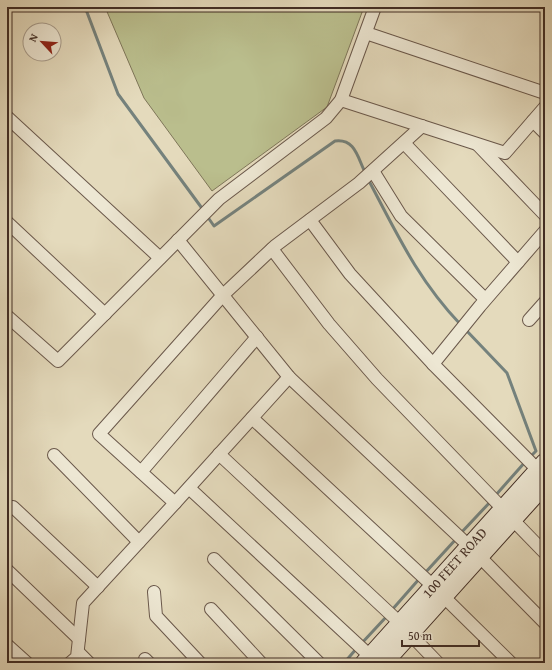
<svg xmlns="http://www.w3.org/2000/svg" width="552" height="670" font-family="'Gentium Book Plus',serif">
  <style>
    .green { fill: #babe8d; stroke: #7e7659 }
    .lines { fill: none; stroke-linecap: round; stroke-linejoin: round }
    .stream { stroke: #75827d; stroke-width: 3 }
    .minor-casing { stroke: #6a584b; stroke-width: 14 }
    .secondary-casing { stroke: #412d25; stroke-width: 19 }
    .minor { stroke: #ede7d3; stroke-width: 12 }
    .secondary { stroke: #ede7d3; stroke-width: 17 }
    .labels { text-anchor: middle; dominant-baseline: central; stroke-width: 3; stroke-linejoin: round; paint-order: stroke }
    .street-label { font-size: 14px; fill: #412d25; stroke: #ede7d3 }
  </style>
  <rect width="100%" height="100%" fill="#e4dabc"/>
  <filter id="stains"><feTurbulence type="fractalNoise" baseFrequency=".005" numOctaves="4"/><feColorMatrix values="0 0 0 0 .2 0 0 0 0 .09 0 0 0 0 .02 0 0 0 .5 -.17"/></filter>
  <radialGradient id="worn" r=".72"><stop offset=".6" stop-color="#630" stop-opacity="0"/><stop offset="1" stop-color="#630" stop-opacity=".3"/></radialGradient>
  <polygon class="green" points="105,7 364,7 327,107 212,191 144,98"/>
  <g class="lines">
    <g class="stream">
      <polyline points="85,7 118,94 204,211"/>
      <path d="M368,179C397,234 418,280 461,325"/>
      <path d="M207,216L214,226L335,141C356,138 358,160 366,174"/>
      <polyline points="465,329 507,373 536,451 530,457"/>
      <polyline points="495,496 526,461"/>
      <polyline points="460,534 492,500"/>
      <polyline points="424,574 457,538"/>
      <polyline points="391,611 420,578"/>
      <polyline points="361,644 387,616"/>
      <polyline points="344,663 357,648"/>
    </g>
    <g class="minor-casing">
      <g id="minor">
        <polyline points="366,33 545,93"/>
        <polyline points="341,100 505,153 545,107"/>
        <polyline points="7,117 160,258"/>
        <polyline points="533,121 545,133"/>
        <polyline points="404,143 518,262"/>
        <polyline points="478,145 545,215"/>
        <polyline points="373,171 401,216 485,299"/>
        <polyline points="310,220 350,274 433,364"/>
        <polyline points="7,222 105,314"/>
        <polyline points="178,240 289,377 469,546"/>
        <polyline points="272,249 329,324 377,379 503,509"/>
        <polyline points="7,316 58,361 219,199 326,118 341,100 375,7"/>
        <polyline points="529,320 545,302"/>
        <polyline points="289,377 175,503 99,434 223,295 275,246 359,183 422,126"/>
        <polyline points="252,418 433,586"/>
        <polyline points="219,454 400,623"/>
        <polyline points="54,455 139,542"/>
        <polyline points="538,470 433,364 480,306 545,231"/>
        <polyline points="141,472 257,337"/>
        <polyline points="189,488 370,656"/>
        <polyline points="13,507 98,587"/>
        <polyline points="513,520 545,553"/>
        <polyline points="480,557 545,623"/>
        <polyline points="214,559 319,663"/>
        <polyline points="7,570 79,639"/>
        <polyline points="154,592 156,616 200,663"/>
        <polyline points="444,597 511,663"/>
        <polyline points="211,609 261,663"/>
        <polyline points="410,634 438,663"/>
        <polyline points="7,645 27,663"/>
        <polyline points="78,652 89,663"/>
        <polyline points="145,659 149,663"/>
        <polyline points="70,663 77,657 83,603 175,503"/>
      </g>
    </g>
    <g class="secondary-casing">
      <g id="secondary">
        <path id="s1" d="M364,663L545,462"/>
        <polyline points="384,663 545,484"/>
      </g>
    </g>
    <use href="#minor" class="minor"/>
    <use href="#secondary" class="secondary"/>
  </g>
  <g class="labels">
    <g class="street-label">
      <text stroke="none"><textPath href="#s1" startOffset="135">100 FEET ROAD</textPath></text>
    </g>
  </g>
  <rect width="552" height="670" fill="none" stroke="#e4dabc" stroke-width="24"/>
  <rect x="8" y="8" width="536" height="654" fill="none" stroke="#412d25" stroke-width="2"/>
  <rect x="12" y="12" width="528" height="646" fill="none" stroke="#412d25"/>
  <g transform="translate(42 42) rotate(296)"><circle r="19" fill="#ede7d3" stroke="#a89d8d"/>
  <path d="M0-3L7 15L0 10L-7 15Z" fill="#8f2418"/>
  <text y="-6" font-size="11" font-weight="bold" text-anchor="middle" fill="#412d25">N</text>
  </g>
  <path d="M402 640v6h77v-6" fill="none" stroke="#412d25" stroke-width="2"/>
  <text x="408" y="640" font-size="12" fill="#412d25" stroke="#ede7d3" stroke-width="3" paint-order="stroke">50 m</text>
  <rect width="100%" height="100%" filter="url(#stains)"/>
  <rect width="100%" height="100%" fill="url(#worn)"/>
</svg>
